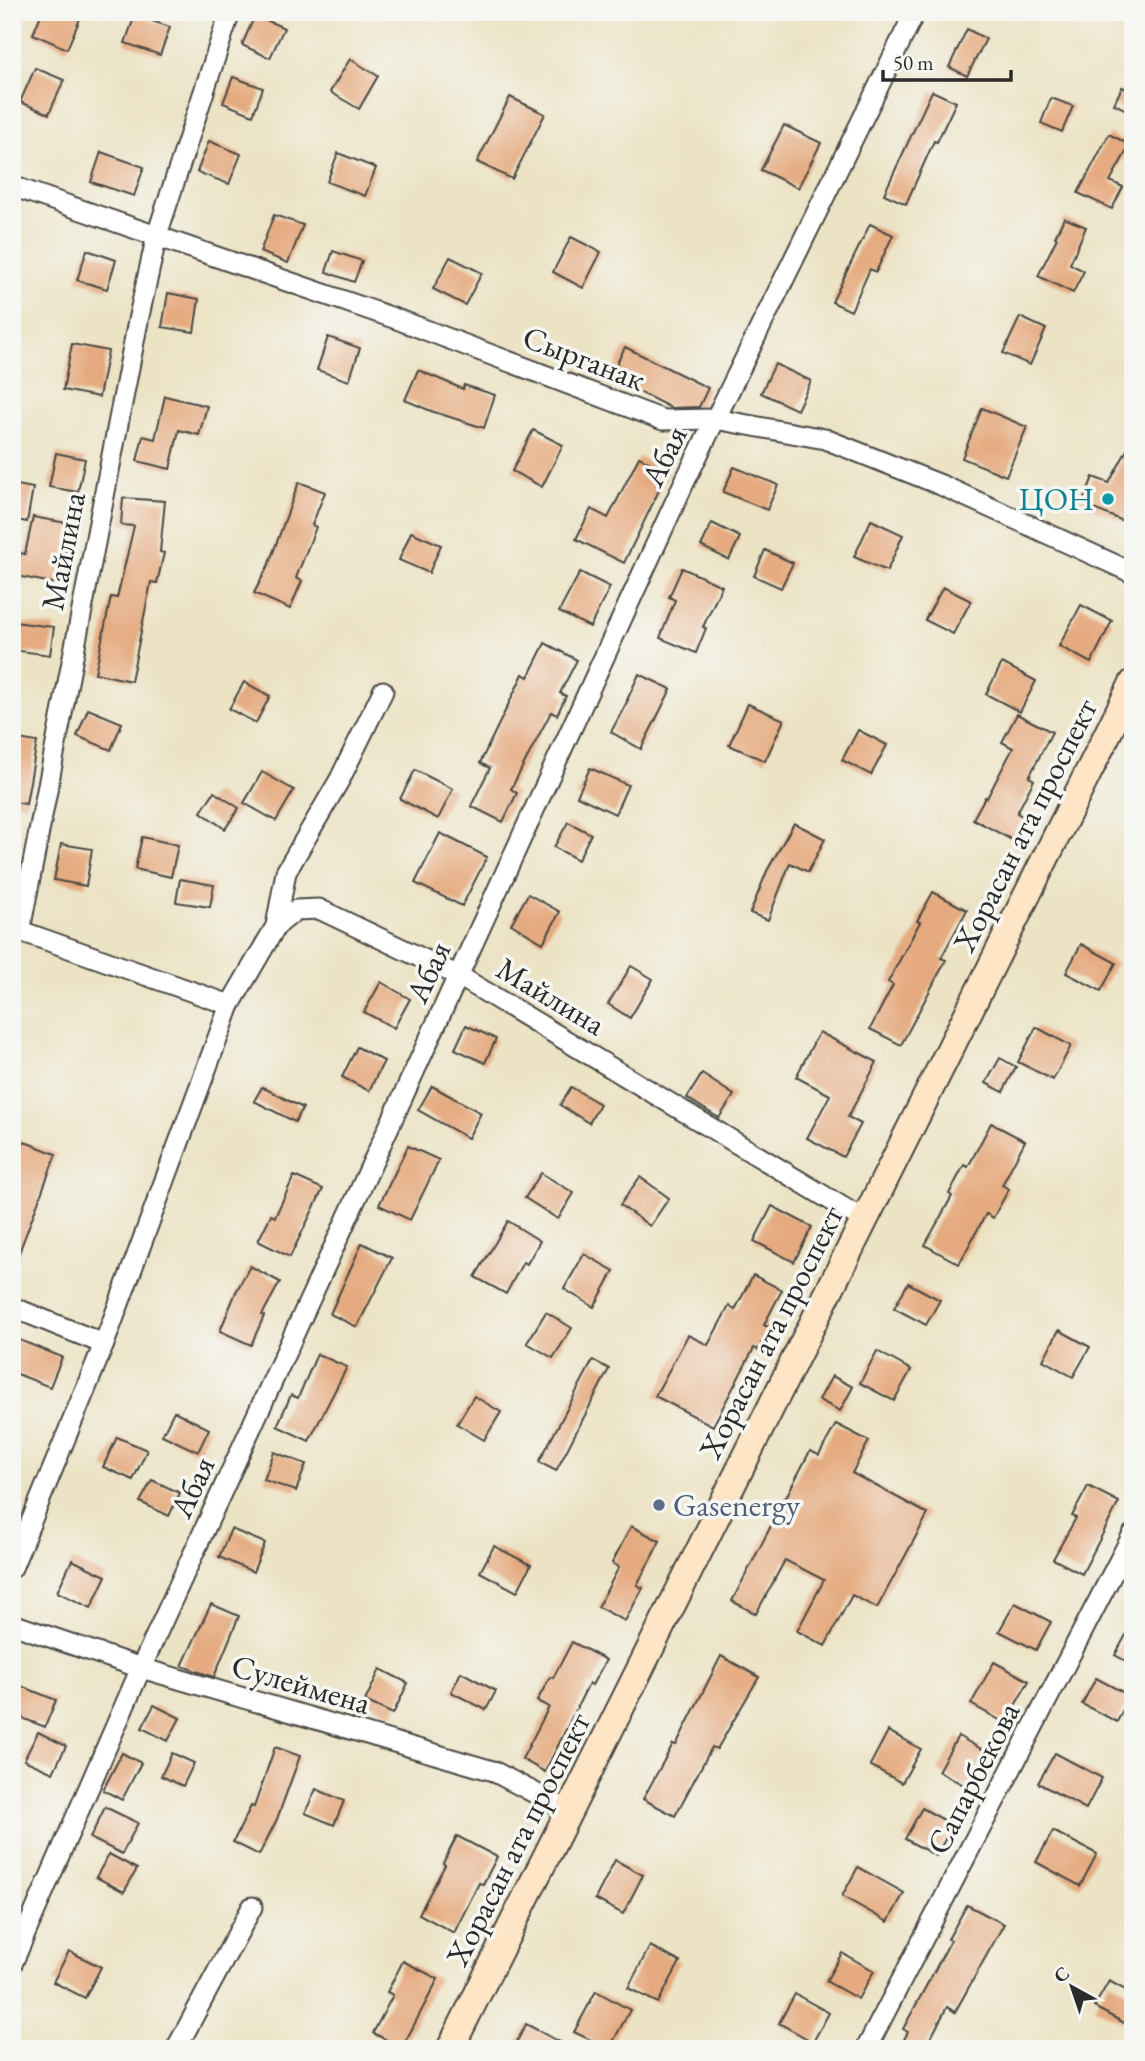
<svg xmlns="http://www.w3.org/2000/svg" width="1145" height="2061" font-family="'EB Garamond',serif">
  <style>
    .building { fill: #e5aa7f }
    .lines { fill: none; stroke-linecap: round; stroke-linejoin: round }
    .minor-casing { stroke: #484742; stroke-width: 23 }
    .secondary-casing { stroke: #484742; stroke-width: 30 }
    .minor { stroke: #fff; stroke-width: 19 }
    .secondary { stroke: #fde5c5; stroke-width: 26 }
    .culture-dot { fill: #0f9aa8; stroke: #f6f6f2; stroke-width: 2.5 }
    .service-dot { fill: #5c6f8a; stroke: #f6f6f2; stroke-width: 2.5 }
    .labels { text-anchor: middle; dominant-baseline: central; stroke-width: 7; stroke-linejoin: round; paint-order: stroke }
    .street-label { font-size: 32px; fill: #2b2b2b; stroke: #f6f6f2 }
    .culture-label { font-size: 32px; fill: #0d838f; stroke: #f6f6f2; text-anchor: end }
    .service-label { font-size: 32px; fill: #4e5e75; stroke: #f6f6f2; text-anchor: start }
  </style>
  <rect width="100%" height="100%" fill="#f6f6f2"/>
  <filter id="ink" filterUnits="userSpaceOnUse"><feTurbulence type="fractalNoise" baseFrequency=".0143" numOctaves="2"/><feDisplacementMap in="SourceGraphic" scale="14" xChannelSelector="R" yChannelSelector="G"/><feConvolveMatrix kernelMatrix="1 2 1 2 8 2 1 2 1" color-interpolation-filters="sRGB"/></filter>
  <filter id="wash" filterUnits="userSpaceOnUse"><feTurbulence type="fractalNoise" baseFrequency=".00686" numOctaves="4" result="noise"/><feDisplacementMap in="SourceGraphic" scale="28" xChannelSelector="R" yChannelSelector="G"/><feGaussianBlur stdDeviation="1.57" result="paint"/><feColorMatrix in="noise" values="0 0 0 0 0 0 0 0 0 0 0 0 0 0 0 0 0 1.4 0 .05"/><feComposite in="paint" operator="in"/></filter>
  <g filter="url(#wash)">
    <rect width="100%" height="100%" fill="#ece3c5"/>
    <g id="blocks">
      <g class="building">
        <polygon points="42,12 83,12 67,49 33,34"/>
        <polygon points="135,15 170,27 160,55 125,43"/>
        <polygon points="255,15 284,28 270,58 242,45"/>
        <polygon points="967,29 986,39 967,76 949,67"/>
        <polygon points="350,59 378,76 359,109 330,92"/>
        <polygon points="35,68 64,80 49,114 20,102"/>
        <polygon points="233,77 263,88 253,115 223,103"/>
        <polygon points="1122,87 1133,92 1133,113 1114,104"/>
        <polygon points="932,91 956,102 937,142 934,141 906,204 884,194"/>
        <polygon points="510,97 545,114 512,179 477,162"/>
        <polygon points="1051,98 1073,106 1062,132 1041,123"/>
        <polygon points="784,125 821,143 798,188 761,170"/>
        <polygon points="1109,134 1130,145 1110,181 1123,187 1112,209 1078,193"/>
        <polygon points="209,141 241,154 229,184 197,172"/>
        <polygon points="101,152 144,167 134,196 91,182"/>
        <polygon points="338,153 376,168 365,196 327,182"/>
        <polygon points="274,215 303,225 288,263 260,252"/>
        <polygon points="1064,218 1086,227 1070,264 1084,271 1073,293 1038,276 1057,238 1055,237"/>
        <polygon points="870,224 893,235 876,272 870,269 851,311 832,302"/>
        <polygon points="571,237 601,252 583,288 553,272"/>
        <polygon points="87,250 116,260 107,289 77,280"/>
        <polygon points="333,251 362,261 354,282 326,272"/>
        <polygon points="450,257 482,273 465,305 433,289"/>
        <polygon points="168,293 199,299 194,332 162,327"/>
        <polygon points="1020,317 1046,329 1030,365 1003,353"/>
        <polygon points="328,337 360,348 349,381 317,370"/>
        <polygon points="72,344 108,351 99,397 63,390"/>
        <polygon points="625,347 708,388 699,407 671,408 610,377"/>
        <polygon points="775,364 811,381 797,410 761,393"/>
        <polygon points="418,370 463,389 464,385 495,395 484,428 431,411 405,400"/>
        <polygon points="165,396 207,406 199,435 179,430 170,469 137,461 143,436 155,439"/>
        <polygon points="982,408 1027,427 1006,476 962,458"/>
        <polygon points="533,430 563,445 542,487 512,471"/>
        <polygon points="1133,439 1133,517 1130,524 1082,504 1093,477 1109,483"/>
        <polygon points="56,453 85,459 78,492 49,487"/>
        <polygon points="639,457 668,472 624,563 576,539 591,509 608,518"/>
        <polygon points="734,467 778,485 767,510 723,492"/>
        <polygon points="299,482 325,492 312,525 316,527 296,578 302,581 290,609 254,593 268,566"/>
        <polygon points="12,484 33,488 27,522 12,519"/>
        <polygon points="123,498 165,501 160,552 164,553 157,583 151,582 131,681 95,673 111,597 117,598 134,526 121,525"/>
        <polygon points="33,517 72,524 58,584 16,576 20,553 25,554"/>
        <polygon points="871,520 903,535 887,571 854,557"/>
        <polygon points="712,523 740,537 729,560 701,546"/>
        <polygon points="411,532 441,545 429,573 399,560"/>
        <polygon points="765,550 793,563 781,588 754,576"/>
        <polygon points="682,568 722,586 703,627 706,628 696,653 660,638 675,600 669,597"/>
        <polygon points="580,572 610,587 590,627 559,612"/>
        <polygon points="943,587 971,601 953,634 925,620"/>
        <polygon points="1081,605 1112,621 1091,663 1059,646"/>
        <polygon points="14,622 54,627 50,655 12,650"/>
        <polygon points="545,643 577,660 560,693 566,696 557,715 551,712 511,789 517,793 503,822 471,806 490,768 480,763 523,674 528,677"/>
        <polygon points="1002,663 1036,681 1020,712 986,694"/>
        <polygon points="639,674 671,689 641,749 611,732 628,700 627,700"/>
        <polygon points="244,682 270,696 256,723 229,709"/>
        <polygon points="748,704 784,720 765,761 729,745"/>
        <polygon points="88,709 122,723 111,750 77,736"/>
        <polygon points="1017,714 1052,732 1029,777 1034,780 1017,813 1024,817 1012,840 973,819 985,797 987,798 1013,748 1002,742"/>
        <polygon points="858,730 887,745 871,775 842,760"/>
        <polygon points="12,738 37,742 26,804 12,802"/>
        <polygon points="590,768 628,785 615,814 577,796"/>
        <polygon points="415,770 453,789 438,819 400,799"/>
        <polygon points="262,772 294,790 276,821 244,803"/>
        <polygon points="214,792 239,808 225,829 201,812"/>
        <polygon points="568,822 591,834 578,860 554,847"/>
        <polygon points="794,823 825,839 808,872 790,863 768,920 750,913 767,871"/>
        <polygon points="440,833 487,857 462,906 415,883"/>
        <polygon points="142,837 178,845 171,877 135,869"/>
        <polygon points="61,844 92,849 86,886 54,880"/>
        <polygon points="180,879 214,885 210,907 176,902"/>
        <polygon points="933,892 967,910 941,958 946,960 901,1045 870,1029 893,985 888,982 920,922 917,921"/>
        <polygon points="528,894 560,912 543,943 511,924"/>
        <polygon points="1081,944 1116,963 1101,991 1066,973"/>
        <polygon points="631,966 653,979 630,1018 608,1004"/>
        <polygon points="381,982 410,999 394,1028 364,1012"/>
        <polygon points="466,1025 496,1039 485,1063 455,1049"/>
        <polygon points="1036,1027 1071,1046 1053,1080 1018,1062"/>
        <polygon points="819,1032 877,1062 848,1117 861,1124 843,1157 807,1138 830,1095 796,1077"/>
        <polygon points="357,1047 384,1061 369,1091 342,1077"/>
        <polygon points="1000,1058 1016,1067 1003,1092 986,1083"/>
        <polygon points="702,1074 734,1095 719,1118 687,1098"/>
        <polygon points="432,1086 481,1113 468,1138 418,1110"/>
        <polygon points="262,1087 303,1108 295,1122 254,1101"/>
        <polygon points="571,1087 600,1104 589,1123 560,1105"/>
        <polygon points="991,1123 1025,1141 1002,1185 1009,1189 993,1218 986,1214 959,1264 925,1245 952,1196 949,1194 964,1165 968,1167"/>
        <polygon points="12,1137 56,1154 14,1266 12,1266"/>
        <polygon points="408,1146 439,1160 410,1220 379,1205"/>
        <polygon points="541,1173 574,1193 558,1219 525,1198"/>
        <polygon points="294,1176 323,1189 290,1257 258,1241 271,1215 275,1217"/>
        <polygon points="640,1177 669,1198 650,1226 620,1205"/>
        <polygon points="772,1206 812,1227 794,1262 754,1241"/>
        <polygon points="508,1221 540,1241 527,1264 523,1262 506,1294 475,1277"/>
        <polygon points="362,1243 392,1258 357,1327 330,1314"/>
        <polygon points="584,1254 614,1271 594,1307 564,1289"/>
        <polygon points="250,1266 280,1282 262,1315 264,1316 251,1345 220,1331 236,1292"/>
        <polygon points="753,1275 782,1290 764,1325 770,1328 758,1350 754,1348 713,1426 655,1396 688,1335 708,1345 729,1306 735,1310"/>
        <polygon points="908,1283 940,1300 926,1325 894,1308"/>
        <polygon points="546,1312 572,1328 553,1358 527,1343"/>
        <polygon points="1059,1330 1090,1347 1073,1377 1043,1360"/>
        <polygon points="12,1337 62,1357 50,1387 12,1372"/>
        <polygon points="877,1351 911,1370 894,1401 860,1383"/>
        <polygon points="317,1354 347,1367 309,1441 277,1426 291,1395 298,1398"/>
        <polygon points="593,1360 609,1369 556,1471 539,1462"/>
        <polygon points="832,1376 853,1387 840,1411 819,1400"/>
        <polygon points="474,1396 501,1412 484,1440 457,1424"/>
        <polygon points="174,1411 209,1429 198,1452 162,1435"/>
        <polygon points="836,1424 869,1441 852,1473 928,1514 877,1608 852,1595 825,1646 797,1631 824,1580 785,1560 756,1614 732,1601 810,1451 819,1455"/>
        <polygon points="117,1437 147,1450 133,1480 103,1467"/>
        <polygon points="274,1452 306,1464 296,1491 264,1480"/>
        <polygon points="152,1480 180,1493 169,1516 140,1502"/>
        <polygon points="1088,1486 1119,1502 1082,1574 1053,1559 1076,1518 1072,1516"/>
        <polygon points="631,1526 660,1541 637,1585 643,1588 625,1621 598,1607 619,1567 612,1563"/>
        <polygon points="231,1529 265,1543 253,1572 219,1557"/>
        <polygon points="494,1546 531,1565 517,1592 480,1572"/>
        <polygon points="72,1560 106,1576 91,1608 57,1592"/>
        <polygon points="1015,1603 1051,1622 1036,1650 999,1631"/>
        <polygon points="211,1604 239,1616 214,1677 182,1666"/>
        <polygon points="1133,1622 1133,1665 1115,1655"/>
        <polygon points="572,1642 606,1660 592,1685 589,1683 545,1772 522,1759 549,1707 537,1701 550,1677 553,1678"/>
        <polygon points="721,1656 759,1677 717,1749 712,1747 675,1816 643,1799 673,1744 676,1745"/>
        <polygon points="994,1662 1029,1681 1005,1723 971,1704"/>
        <polygon points="380,1669 408,1683 393,1714 365,1701"/>
        <polygon points="461,1672 496,1691 486,1710 451,1692"/>
        <polygon points="1096,1678 1130,1696 1117,1722 1082,1704"/>
        <polygon points="16,1684 56,1700 45,1727 12,1714 12,1692"/>
        <polygon points="154,1705 180,1718 168,1741 142,1728"/>
        <polygon points="888,1731 921,1749 902,1783 870,1765"/>
        <polygon points="38,1732 66,1746 53,1773 24,1760"/>
        <polygon points="958,1736 988,1753 969,1788 938,1771"/>
        <polygon points="275,1747 300,1756 277,1819 259,1855 233,1842 251,1806 254,1807"/>
        <polygon points="122,1753 141,1763 122,1800 103,1790"/>
        <polygon points="172,1753 194,1763 183,1786 161,1776"/>
        <polygon points="1055,1753 1102,1778 1086,1809 1038,1783"/>
        <polygon points="316,1789 344,1801 334,1825 305,1813"/>
        <polygon points="105,1807 138,1823 122,1854 90,1838"/>
        <polygon points="922,1808 953,1825 936,1856 905,1839"/>
        <polygon points="1053,1831 1097,1854 1080,1886 1036,1862"/>
        <polygon points="457,1836 497,1857 483,1884 479,1883 454,1933 419,1914 445,1865 443,1863"/>
        <polygon points="109,1854 137,1869 124,1892 96,1877"/>
        <polygon points="615,1860 643,1875 623,1914 595,1899"/>
        <polygon points="858,1867 904,1893 888,1922 842,1896"/>
        <polygon points="967,1905 1004,1924 955,2012 947,2007 925,2049 899,2049 908,2032 903,2029 951,1940 948,1939"/>
        <polygon points="650,1946 680,1962 658,2003 628,1988"/>
        <polygon points="69,1951 101,1967 85,1998 53,1982"/>
        <polygon points="842,1953 874,1971 858,1999 826,1981"/>
        <polygon points="403,1961 438,1979 402,2048 373,2033 393,1995 387,1992"/>
        <polygon points="1109,1981 1133,1994 1133,2015 1128,2025 1094,2007"/>
        <polygon points="596,1991 630,2010 609,2049 574,2032"/>
        <polygon points="795,1994 829,2013 813,2042 779,2023"/>
        <polygon points="526,2024 573,2049 513,2049"/>
      </g>
    </g>
  </g>
  <g filter="url(#ink)">
    <use href="#blocks" fill-opacity="0" stroke="#484742" stroke-width="2"/>
    <g class="lines">
      <g class="minor-casing">
        <g id="minor">
          <polyline points="12,186 402,321 663,420 715,419 825,439 941,485 1133,573"/>
          <polyline points="276,926 286,872 340,779 383,691"/>
          <polyline points="12,928 230,1005"/>
          <polyline points="20,930 139,316 157,235 230,12"/>
          <polyline points="12,1307 104,1344"/>
          <polyline points="12,1568 104,1344 230,1005 276,926 296,910 319,909 459,976 864,1220"/>
          <polyline points="12,1624 141,1668 493,1771 569,1811"/>
          <polyline points="12,1964 141,1668 683,485 915,12"/>
          <polyline points="176,2049 252,1907"/>
          <polyline points="866,2049 1133,1534"/>
        </g>
      </g>
      <g class="secondary-casing">
        <polyline id="secondary" points="450,2049 1133,683"/>
      </g>
      <use href="#minor" class="minor"/>
      <use href="#secondary" class="secondary"/>
    </g>
  </g>
  <circle class="culture-dot" cx="1108" cy="499" r="7"/>
  <circle class="service-dot" cx="659" cy="1505" r="7"/>
  <g class="labels">
    <g class="street-label">
      <text transform="translate(584 358) rotate(21)">Сырганак</text>
      <text transform="translate(664 456) rotate(-64)">Абая</text>
      <text transform="translate(63 551) rotate(-79)">Майлина</text>
      <text transform="translate(1025 825) rotate(-63)">Хорасан ата проспект</text>
      <text transform="translate(428 972) rotate(-65)">Абая</text>
      <text transform="translate(551 996) rotate(31)">Майлина</text>
      <text transform="translate(771 1332) rotate(-63)">Хорасан ата проспект</text>
      <text transform="translate(192 1487) rotate(-65)">Абая</text>
      <text transform="translate(301 1684) rotate(16)">Сулеймена</text>
      <text transform="translate(973 1778) rotate(-63)">Сапарбекова</text>
      <text transform="translate(518 1839) rotate(-63)">Хорасан ата проспект</text>
    </g>
    <g class="culture-label">
      <text x="1094" y="499">ЦОН</text>
    </g>
    <g class="service-label">
      <text x="673" y="1505">Gasenergy</text>
    </g>
  </g>
  <rect width="1145" height="2061" fill="none" stroke="#f6f6f2" stroke-width="42"/>
  <g transform="translate(1072 1987) rotate(320)" stroke="#f6f6f2" stroke-width="5" paint-order="stroke">
  <path d="M0-5L12 26L0 18L-12 26Z" fill="#2b2b2b"/>
  <text y="-10" font-size="19" font-weight="bold" text-anchor="middle" fill="#2b2b2b">С</text>
  </g>
  <path d="M883 70v10h128v-10" fill="none" stroke="#2b2b2b" stroke-width="3.5"/>
  <text x="893" y="70" font-size="21" fill="#2b2b2b" stroke="#f6f6f2" stroke-width="5" paint-order="stroke">50 m</text>
</svg>
